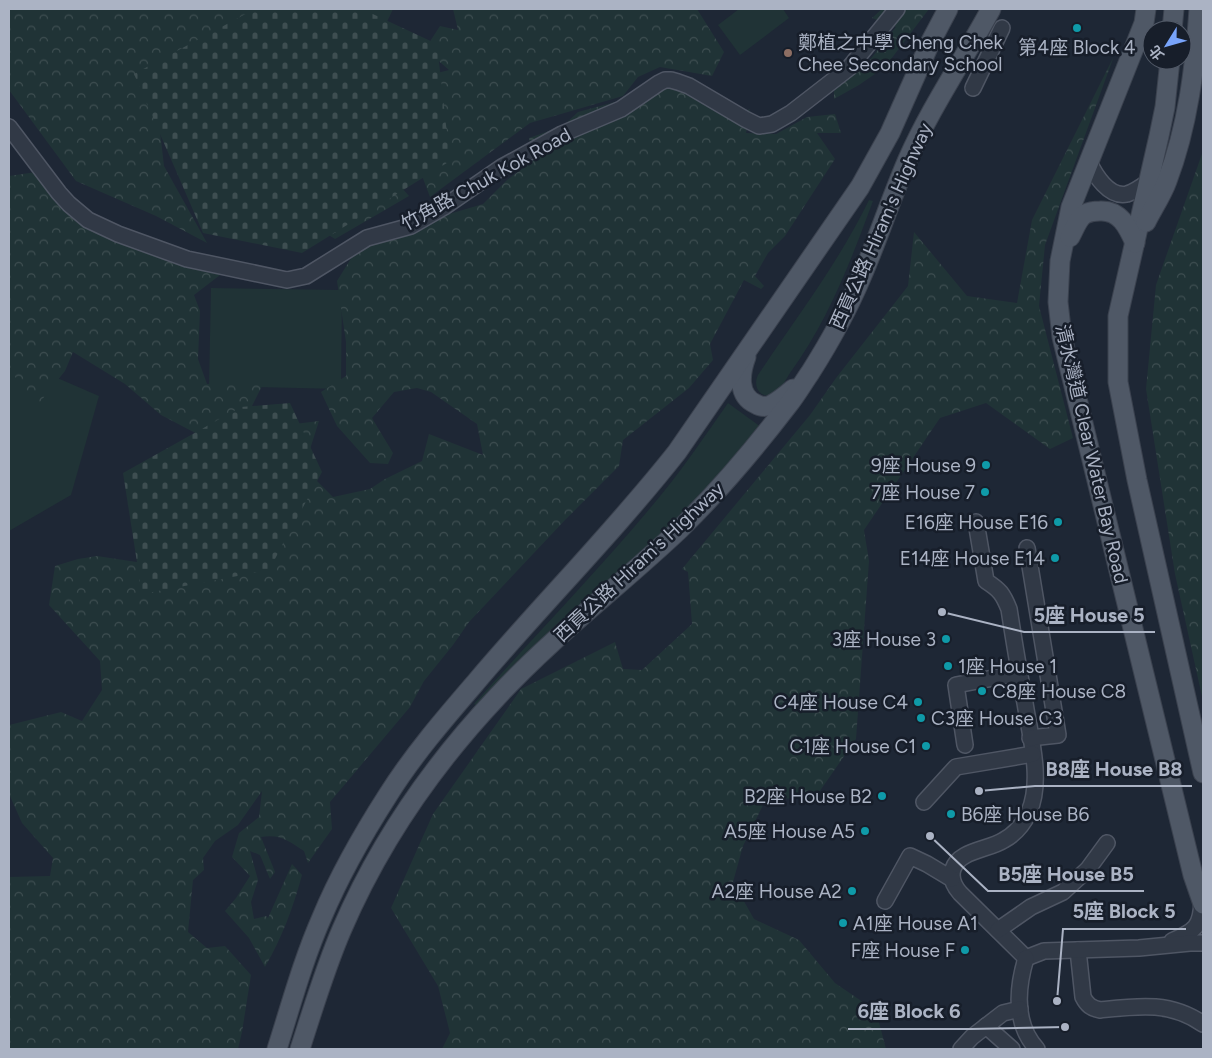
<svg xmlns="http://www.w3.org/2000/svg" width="1212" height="1058" font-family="Figtree,'Noto Sans TC',sans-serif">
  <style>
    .green { fill: #203336 }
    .forest { fill: url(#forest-crowns) }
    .cemetery { fill: url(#cemetery-stones) }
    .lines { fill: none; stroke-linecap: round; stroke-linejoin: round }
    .minor-casing { stroke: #4f5664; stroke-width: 18 }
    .major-casing { stroke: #3b424f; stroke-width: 21 }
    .minor { stroke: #313946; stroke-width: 15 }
    .major { stroke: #4f5866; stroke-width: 19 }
    .culture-dot { fill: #0f9aa8; stroke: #171e2a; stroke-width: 2 }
    .education-dot { fill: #8d6e63; stroke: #171e2a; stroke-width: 2 }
    .labels { text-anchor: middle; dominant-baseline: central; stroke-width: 5; stroke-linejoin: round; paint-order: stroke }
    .poi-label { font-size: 19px; fill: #abb3c4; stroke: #171e2a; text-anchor: end }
    .street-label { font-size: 19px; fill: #abb3c4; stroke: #171e2a }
    .leader { fill: none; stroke: #abb3c4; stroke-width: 2 }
    .callout-dot { fill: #abb3c4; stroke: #171e2a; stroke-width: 2 }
    .callout-label { font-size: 20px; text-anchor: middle; font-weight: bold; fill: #abb3c4; stroke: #171e2a; stroke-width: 5; stroke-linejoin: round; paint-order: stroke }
  </style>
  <defs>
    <pattern id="forest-crowns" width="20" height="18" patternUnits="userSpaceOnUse" patternTransform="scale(1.25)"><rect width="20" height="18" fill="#203336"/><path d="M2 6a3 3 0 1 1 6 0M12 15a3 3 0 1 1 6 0" fill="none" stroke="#3e4e51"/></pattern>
    <pattern id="cemetery-stones" width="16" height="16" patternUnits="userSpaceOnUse" patternTransform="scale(1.25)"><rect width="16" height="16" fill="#203336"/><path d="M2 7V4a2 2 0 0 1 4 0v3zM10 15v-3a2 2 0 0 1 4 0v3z" fill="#3e4e51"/></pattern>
  </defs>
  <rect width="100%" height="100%" fill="#1e2735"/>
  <g class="green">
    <polygon points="739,9 783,9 789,18 740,55 718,25"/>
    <path d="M869,200L873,201C851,261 828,321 790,373C786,379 781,390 774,394C761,400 752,387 758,375C796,318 839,262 869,200Z"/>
    <polygon points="211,288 342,290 341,389 209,386"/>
    <polygon points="9,357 99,396 71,495 9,531"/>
    <path d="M728,403L761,427L734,460L671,527L578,607L520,661L477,706L474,704C536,634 602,567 661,495C685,466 706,434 728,403Z"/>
  </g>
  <g class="forest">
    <polygon points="9,9 280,9 154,79 164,166 207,243 156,216 76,181 9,90"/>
    <polygon points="336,9 393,9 383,30"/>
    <polygon points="453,9 697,9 724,52 712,76 660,67 638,77 623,96 530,123 430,197 416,160 384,168 409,196 335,239 316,227 402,82 449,70 425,49 440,26 458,30"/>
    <polygon points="882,9 929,9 885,67 859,85 834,99 834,91 869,61 896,27 872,18"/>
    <polygon points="1114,56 1045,245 1039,306 1073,438 1050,449 986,403 940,418 864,530 869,561 856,739 815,798 766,799 743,846 733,882 754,919 799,940 835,983 876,1011 886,1049 442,1049 450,1033 438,986 391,908 433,814 521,689 615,642 623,669 642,670 692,624 688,572 682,569 810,415 836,378 908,286 914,232 967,296 1017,303 1032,220"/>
    <path d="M688,79L721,97L726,118L750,109L746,133L776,134L807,117L835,114L841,133H817L835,159L785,236L768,253L755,276L764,286L761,289L744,280L710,344L713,360L689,388L623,440L619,466L566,519L469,622L453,645L424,681L410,707L330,802L332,829L308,863L304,851C288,841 281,834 261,837L275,872L270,879L260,855L250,851L258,880L251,902L254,919L266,916L268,918L292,864L302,875C293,908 282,938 265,967L249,938L225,911L236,898L250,876L232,857L239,833L259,817L262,791L238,825L215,841L203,858L204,870L193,880L188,932L207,948L225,946L251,975L242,1032L238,1049H9V877L50,876L53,858L22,823L9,794V725L61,712L82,721L102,690L100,661L49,605L55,566L78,559L97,556L150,564L262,428L319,421L304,468L333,497L370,489L385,479L422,461L429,434L483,455L477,424L431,392L417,388L394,392L372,418L393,453L388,464L370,463L337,426L321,392L346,376V342L337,281L368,231L395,240L439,217L483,204L507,180L534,160L529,138L563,126L578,112L615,102L620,106Z"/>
    <polygon points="1203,151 1203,701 1175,574 1146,389 1156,285"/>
    <polygon points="36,172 118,236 224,272 194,295 200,311 198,359 207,384 265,380 237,436 222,447 161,415 125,384 73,352 65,371 36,407 9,368 9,176"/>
  </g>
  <g class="cemetery">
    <polygon points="255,9 362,9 437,44 450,161 302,253 203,233 134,74"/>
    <polygon points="290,403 322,472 269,570 142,594 123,473 241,407"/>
  </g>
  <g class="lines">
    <g class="minor-casing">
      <g id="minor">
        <polyline points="973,88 1002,28"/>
        <polyline points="9,127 59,193 69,204 88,220 118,234 187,259 287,280 306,276 367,238 411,226 444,207 502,167 562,134 621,109 659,83 665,80 671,80 678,82 689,86 745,119 759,126 772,124 791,113 849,68 897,9"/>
        <path d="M1089,162C1095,175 1109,198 1127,194C1134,192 1141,187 1148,182"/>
        <path d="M976,522L986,581C1000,590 1003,594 1009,609C1014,641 1019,672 1025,703C1030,736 1043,780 1029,812C1024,823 1015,834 1004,840C989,850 959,850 953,869C950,878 954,886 960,893L1026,958"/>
        <polyline points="1027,548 1058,735 1030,738"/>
        <polyline points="965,745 956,685 1020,673"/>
        <polyline points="924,802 956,767 1033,754"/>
        <polyline points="885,901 910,856 927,864 952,879"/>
        <polyline points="998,930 1031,907 1063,892 1088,869 1107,843"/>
        <path d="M1172,941C1195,931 1201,927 1202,901"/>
        <path d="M1078,950L1083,997C1087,1005 1091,1008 1100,1010C1137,1006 1170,1001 1203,1024"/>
        <polyline points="1026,958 1044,951 1139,948 1190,943 1203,943"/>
        <path d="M1026,958C1017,988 1014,1024 1037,1049"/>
        <polyline points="986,1026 1012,1049"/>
        <polyline points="961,1049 972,1037 1003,1013 1020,1009"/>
      </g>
    </g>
    <g class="major-casing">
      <g id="major">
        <polyline points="1146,9 1144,23 1071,207 1060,261 1058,302 1062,337 1193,875 1203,904"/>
        <polyline points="1172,30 1174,9"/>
        <polyline points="1170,60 1165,107 1159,136 1118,316 1118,382 1137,480 1203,773"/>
        <path d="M1146,222C1153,208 1162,195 1167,181C1188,126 1195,67 1199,9"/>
        <path d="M1070,237C1074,230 1078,218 1085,214C1089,212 1096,211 1100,211C1120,210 1128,227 1135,243"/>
        <path d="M746,357C740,373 737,396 756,404C761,407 766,407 771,405C779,401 786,395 793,389"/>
        <path d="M277,1049C291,1005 303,960 322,917C340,874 363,834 388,795C413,755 445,718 476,682C542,604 614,532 677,452L860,187L890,133L930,43L948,9"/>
        <path d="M300,1049C313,1009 325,968 342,929C379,843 433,765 497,697C553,636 620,586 680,529C719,491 755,448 788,405C796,395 803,383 810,373C829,343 847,311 861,278C878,239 891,198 908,159C931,107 964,59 991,9"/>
      </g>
    </g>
    <use href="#minor" class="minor"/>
    <use href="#major" class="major"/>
  </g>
  <g class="culture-dot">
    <circle cx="1077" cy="28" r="5"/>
    <circle cx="986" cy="465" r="5"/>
    <circle cx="985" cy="492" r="5"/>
    <circle cx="1058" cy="522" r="5"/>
    <circle cx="1055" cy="558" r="5"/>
    <circle cx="946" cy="639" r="5"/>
    <circle cx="948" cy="666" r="5"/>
    <circle cx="982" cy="691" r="5"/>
    <circle cx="918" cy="702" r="5"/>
    <circle cx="921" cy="718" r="5"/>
    <circle cx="926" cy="746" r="5"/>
    <circle cx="882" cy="796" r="5"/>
    <circle cx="951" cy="814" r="5"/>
    <circle cx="865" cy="831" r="5"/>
    <circle cx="852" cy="891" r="5"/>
    <circle cx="843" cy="923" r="5"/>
    <circle cx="965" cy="950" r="5"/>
  </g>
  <circle class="education-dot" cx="788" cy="53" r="5"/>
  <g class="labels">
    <g class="poi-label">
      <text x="798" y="42" text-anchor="start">鄭植之中學 Cheng Chek<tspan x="798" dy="22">Chee Secondary School</tspan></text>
      <text x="1077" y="47" text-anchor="middle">第4座 Block 4</text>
      <text x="976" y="465">9座 House 9</text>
      <text x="975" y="492">7座 House 7</text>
      <text x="1048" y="522">E16座 House E16</text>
      <text x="1045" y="558">E14座 House E14</text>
      <text x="936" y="639">3座 House 3</text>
      <text x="958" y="666" text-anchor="start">1座 House 1</text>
      <text x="992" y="691" text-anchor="start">C8座 House C8</text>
      <text x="908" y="702">C4座 House C4</text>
      <text x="931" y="718" text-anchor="start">C3座 House C3</text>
      <text x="916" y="746">C1座 House C1</text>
      <text x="872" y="796">B2座 House B2</text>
      <text x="961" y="814" text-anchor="start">B6座 House B6</text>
      <text x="855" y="831">A5座 House A5</text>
      <text x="842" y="891">A2座 House A2</text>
      <text x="853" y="923" text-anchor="start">A1座 House A1</text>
      <text x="955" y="950">F座 House F</text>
    </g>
    <g class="street-label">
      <text transform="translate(486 179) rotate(-29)">竹角路 Chuk Kok Road</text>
      <text transform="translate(881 226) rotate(-66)">西貢公路 Hiram's Highway</text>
      <text transform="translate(1092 454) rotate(77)">清水灣道 Clear Water Bay Road</text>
      <text transform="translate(639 562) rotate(-43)">西貢公路 Hiram's Highway</text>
    </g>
  </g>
  <path class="leader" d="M942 612L1024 632H1155M979 791L1035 786H1192M930 836L988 891H1144M1057 1001L1063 929H1186M1065 1027L971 1029H848"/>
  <g class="callout-dot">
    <circle cx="942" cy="612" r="5"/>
    <circle cx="979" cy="791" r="5"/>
    <circle cx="930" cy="836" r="5"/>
    <circle cx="1057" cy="1001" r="5"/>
    <circle cx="1065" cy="1027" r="5"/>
  </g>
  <g class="callout-label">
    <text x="1089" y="622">5座 House 5</text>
    <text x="1114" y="776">B8座 House B8</text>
    <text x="1066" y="881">B5座 House B5</text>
    <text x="1124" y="918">5座 Block 5</text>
    <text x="909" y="1018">6座 Block 6</text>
  </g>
  <rect width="1212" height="1058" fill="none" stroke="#abb3c4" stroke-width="20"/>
  <g transform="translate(1167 45) rotate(233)"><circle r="24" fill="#171e2a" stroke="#525a68"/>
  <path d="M0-4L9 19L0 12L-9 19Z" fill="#78a4fb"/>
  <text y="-8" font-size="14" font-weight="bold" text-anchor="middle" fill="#abb3c4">北</text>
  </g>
</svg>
